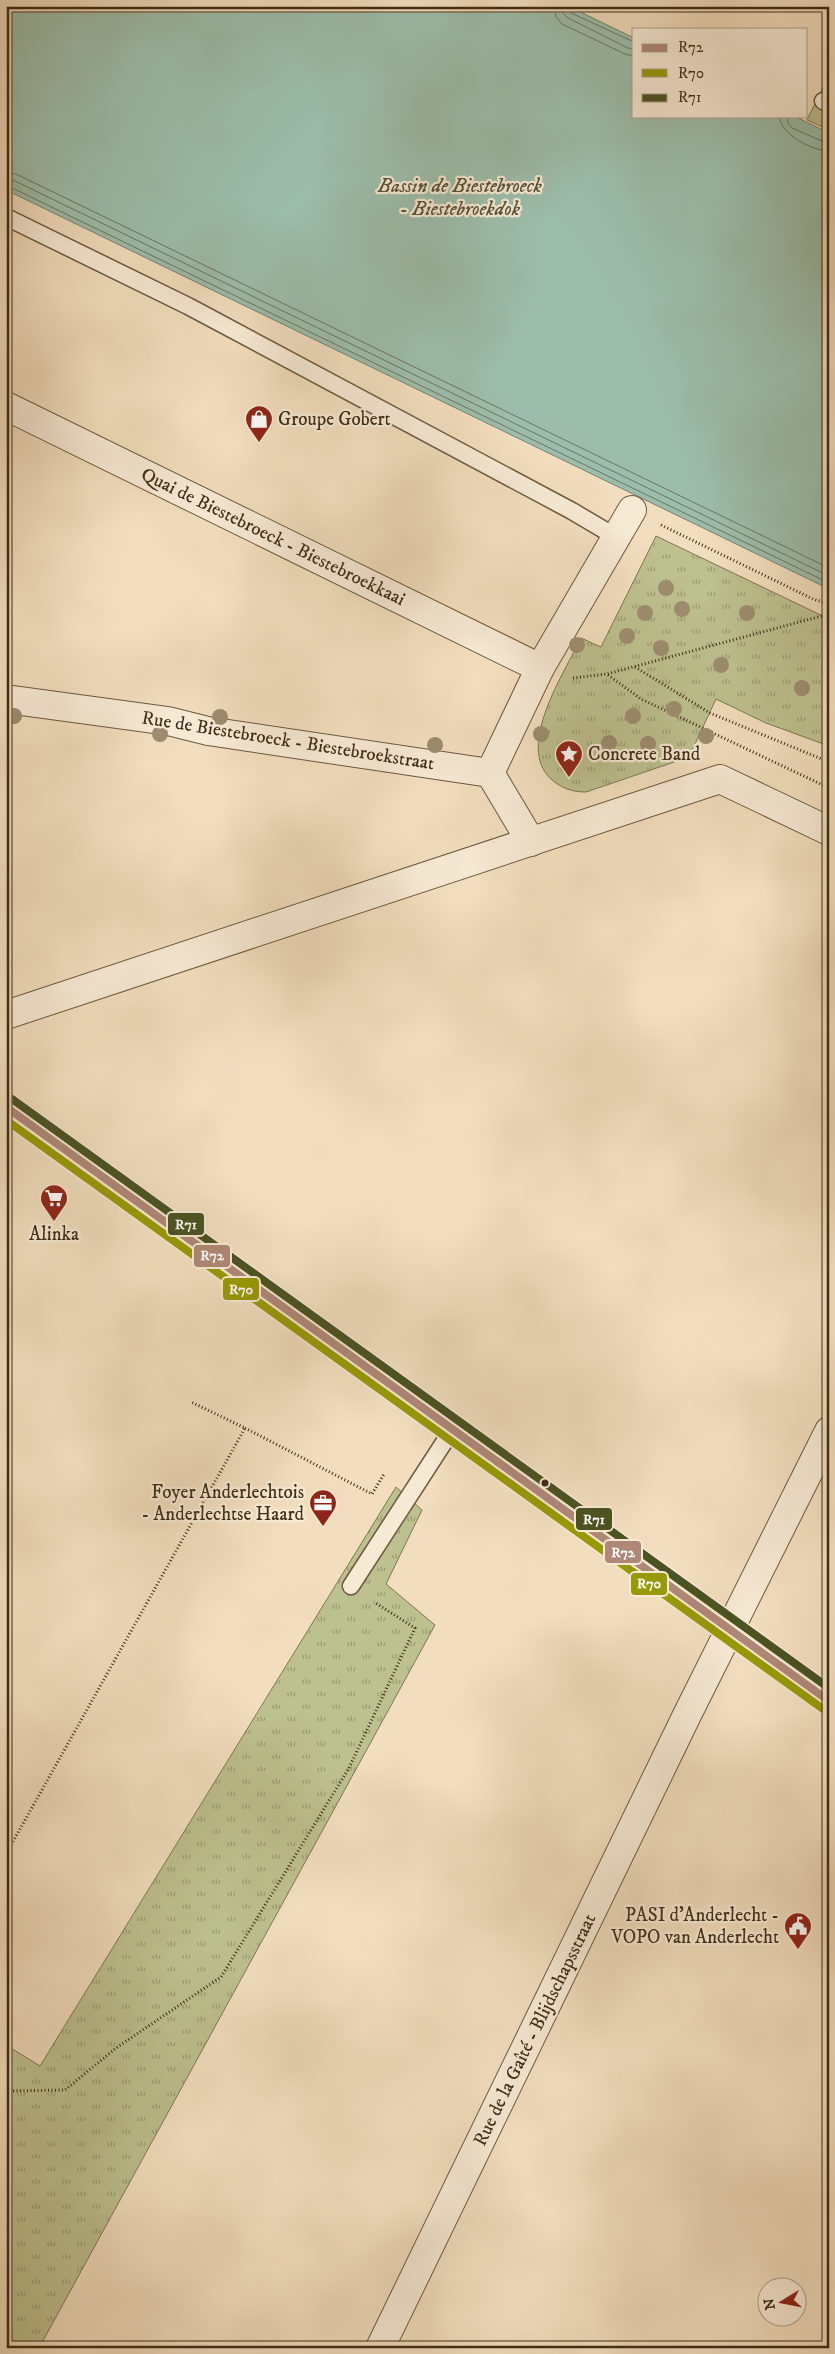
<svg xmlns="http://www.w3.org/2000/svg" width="835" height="2354" font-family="'IM FELL DW Pica',serif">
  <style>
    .grass { fill: #bdc08f; stroke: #7e7652 }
    .park { fill: url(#park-tufts); stroke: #7e7652 }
    .water { fill: #9cbdab; stroke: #77836f }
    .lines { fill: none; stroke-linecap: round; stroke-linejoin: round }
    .shore { stroke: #6e7560; stroke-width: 1 }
    .lane-casing { stroke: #6c593f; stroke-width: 19 }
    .street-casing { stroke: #6c593f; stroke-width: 30 }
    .primary-casing { stroke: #3f2d15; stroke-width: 30 }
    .path { stroke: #3f2d15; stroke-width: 3; stroke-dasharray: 1 2.5; stroke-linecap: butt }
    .lane { stroke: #f7ead5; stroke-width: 16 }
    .street { stroke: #f7ead5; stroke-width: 28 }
    .primary { stroke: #f2debe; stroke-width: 28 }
    .bus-1-casing { stroke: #f7ead5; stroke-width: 11 }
    .bus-2-casing { stroke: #f7ead5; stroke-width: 11 }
    .bus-3-casing { stroke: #f7ead5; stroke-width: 11 }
    .bus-1 { stroke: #af8877; stroke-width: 8 }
    .bus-2 { stroke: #989907; stroke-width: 8 }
    .bus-3 { stroke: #4a5321; stroke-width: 8 }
    .tree { fill: #9d8d6e }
    .bus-dot { fill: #3f2d15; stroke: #f7ead5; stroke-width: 2 }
    .labels { text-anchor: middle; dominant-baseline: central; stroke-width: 4.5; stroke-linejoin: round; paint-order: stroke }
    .poi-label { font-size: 19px; fill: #3f2d15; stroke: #f7ead5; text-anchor: start }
    .street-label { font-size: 19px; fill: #3f2d15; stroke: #f7ead5 }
    .water-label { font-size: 20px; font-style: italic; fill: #56513a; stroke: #f7ead5 }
    .line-badge { stroke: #f7ead5; stroke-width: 2 }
    .badge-label { font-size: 14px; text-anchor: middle; font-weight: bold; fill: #fff }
  </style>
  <defs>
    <pattern id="park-tufts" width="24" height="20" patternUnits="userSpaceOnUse" patternTransform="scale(1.25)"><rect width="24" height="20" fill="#bdc08f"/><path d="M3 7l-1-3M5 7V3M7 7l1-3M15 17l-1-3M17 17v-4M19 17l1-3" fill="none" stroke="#9b9c74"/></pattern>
  </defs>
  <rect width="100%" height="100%" fill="#f2debe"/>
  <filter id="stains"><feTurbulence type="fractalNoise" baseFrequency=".004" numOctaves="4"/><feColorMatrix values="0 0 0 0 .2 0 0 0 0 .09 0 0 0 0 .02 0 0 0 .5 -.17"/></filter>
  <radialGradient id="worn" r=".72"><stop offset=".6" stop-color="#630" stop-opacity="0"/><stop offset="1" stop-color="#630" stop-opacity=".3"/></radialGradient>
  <polygon class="grass" points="829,75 829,130 807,120"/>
  <g class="park">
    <path d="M656,536L829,619V746L766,723L716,699L689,757L586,792C572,792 561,788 551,779C515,746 565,672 581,638L601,647Z"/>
    <polygon points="396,1487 422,1510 386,1584 435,1625 39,2348 6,2348 6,2045 40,2066"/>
  </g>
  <polygon class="water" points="6,6 568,6 634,38 634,116 794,116 829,133 829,589 6,190"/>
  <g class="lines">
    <g class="shore">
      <polyline points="554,6 556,17 562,24 625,54 634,56"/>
      <polyline points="561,6 563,13 568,18 628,48 634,49"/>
      <polyline points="568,6 571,13 634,42"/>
      <path d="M779,116C780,134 812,151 829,151"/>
      <polyline points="787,116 788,123 792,128 829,144"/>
      <polyline points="6,172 16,174 829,568"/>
      <polyline points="6,179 13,180 829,576"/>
      <polyline points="6,185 829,583"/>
    </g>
    <g class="lane-casing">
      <g id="lane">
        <polyline points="823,101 829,104"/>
        <polyline points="6,217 188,306 572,511 616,537"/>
        <polyline points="351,1586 452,1430"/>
      </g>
    </g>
    <g class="street-casing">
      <g id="street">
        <polyline points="6,406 540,668"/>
        <polyline points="6,699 168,721 208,731 490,773"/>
        <polyline points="490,773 540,668 632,510"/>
        <polyline points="490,773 531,842"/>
        <polyline points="6,1015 720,779 829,831"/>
        <polyline points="380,2348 687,1715 829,1431"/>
      </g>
    </g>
    <g class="primary-casing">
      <polyline id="primary" points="6,1107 829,1701"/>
    </g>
    <g class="path">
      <polyline points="661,525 813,599 829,604"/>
      <polyline points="635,667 710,713 829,762"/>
      <polyline points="608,675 641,699 829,788"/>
      <polyline points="573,678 607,674 829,614"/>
      <polyline points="245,1428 372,1494 384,1474"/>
      <polyline points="6,1854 245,1428 191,1402"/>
      <polyline points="6,2091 65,2090 116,2048 221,1977 349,1768 415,1628 374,1602"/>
    </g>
    <use href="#lane" class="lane"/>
    <use href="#street" class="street"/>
    <use href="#primary" class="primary"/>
    <g class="bus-1-casing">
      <polyline id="bus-1" points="6,1107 829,1701"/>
    </g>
    <g class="bus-2-casing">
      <polyline id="bus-2" points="6,1120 823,1709"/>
    </g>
    <g class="bus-3-casing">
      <polyline id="bus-3" points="12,1099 829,1688"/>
    </g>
    <use href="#bus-1" class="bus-1"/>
    <use href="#bus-2" class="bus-2"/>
    <use href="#bus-3" class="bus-3"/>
  </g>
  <g class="tree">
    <circle cx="666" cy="588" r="8"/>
    <circle cx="682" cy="609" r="8"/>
    <circle cx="645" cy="613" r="8"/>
    <circle cx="747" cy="613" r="8"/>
    <circle cx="627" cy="636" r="8"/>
    <circle cx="577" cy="645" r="8"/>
    <circle cx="661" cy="648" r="8"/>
    <circle cx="721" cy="665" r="8"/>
    <circle cx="802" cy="688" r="8"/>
    <circle cx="674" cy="709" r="8"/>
    <circle cx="14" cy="716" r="8"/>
    <circle cx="633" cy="716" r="8"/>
    <circle cx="220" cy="717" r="8"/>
    <circle cx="160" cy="734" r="8"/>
    <circle cx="541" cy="734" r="8"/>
    <circle cx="706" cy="736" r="8"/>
    <circle cx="609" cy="743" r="8"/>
    <circle cx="648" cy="744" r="8"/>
    <circle cx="435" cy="745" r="8"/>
  </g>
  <defs>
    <g id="shop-pin" transform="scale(1.4375)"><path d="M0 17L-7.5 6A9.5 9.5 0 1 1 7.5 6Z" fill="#8f2418" stroke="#f7ead5"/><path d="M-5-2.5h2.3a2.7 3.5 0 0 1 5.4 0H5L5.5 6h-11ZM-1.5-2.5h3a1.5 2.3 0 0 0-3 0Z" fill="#fff"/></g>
    <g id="sight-pin" transform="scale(1.4375)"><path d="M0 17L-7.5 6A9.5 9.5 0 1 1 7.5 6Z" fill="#8f2418" stroke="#f7ead5"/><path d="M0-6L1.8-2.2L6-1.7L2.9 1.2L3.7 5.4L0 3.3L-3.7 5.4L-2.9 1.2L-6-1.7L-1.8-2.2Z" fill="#fff"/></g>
    <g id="supermarket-pin" transform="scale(1.4375)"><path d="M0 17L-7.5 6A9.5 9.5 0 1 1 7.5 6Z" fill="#8f2418" stroke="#f7ead5"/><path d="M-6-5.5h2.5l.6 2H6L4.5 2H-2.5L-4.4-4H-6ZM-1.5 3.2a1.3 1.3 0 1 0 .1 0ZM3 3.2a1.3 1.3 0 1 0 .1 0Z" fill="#fff"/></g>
    <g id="office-pin" transform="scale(1.4375)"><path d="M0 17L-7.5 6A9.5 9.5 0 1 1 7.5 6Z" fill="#8f2418" stroke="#f7ead5"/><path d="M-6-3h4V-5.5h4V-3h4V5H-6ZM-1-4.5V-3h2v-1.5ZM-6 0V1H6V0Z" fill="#fff"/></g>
    <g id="civic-pin" transform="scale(1.4375)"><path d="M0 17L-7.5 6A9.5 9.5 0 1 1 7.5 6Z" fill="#8f2418" stroke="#f7ead5"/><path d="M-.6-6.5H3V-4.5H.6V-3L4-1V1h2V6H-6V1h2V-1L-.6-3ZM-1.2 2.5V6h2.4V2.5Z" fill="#fff"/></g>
  </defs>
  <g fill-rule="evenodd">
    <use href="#shop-pin" x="259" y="419"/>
    <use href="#sight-pin" x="569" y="754"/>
    <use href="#supermarket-pin" x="54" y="1198"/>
    <use href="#office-pin" x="323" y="1503"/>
    <use href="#civic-pin" x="798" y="1926"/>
  </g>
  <circle class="bus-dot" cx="545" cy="1483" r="4.5"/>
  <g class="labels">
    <g class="poi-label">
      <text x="278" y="419">Groupe Gobert</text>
      <text x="588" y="754">Concrete Band</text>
      <text x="54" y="1234" text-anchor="middle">Alinka</text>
      <text x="304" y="1492" text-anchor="end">Foyer Anderlechtois<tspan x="304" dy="22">- Anderlechtse Haard</tspan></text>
      <text x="779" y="1915" text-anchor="end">PASI d'Anderlecht -<tspan x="779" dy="22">VOPO van Anderlecht</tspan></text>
    </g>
    <g class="street-label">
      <text transform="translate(273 537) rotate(26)">Quai de Biestebroeck - Biestebroekkaai</text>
      <text transform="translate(288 741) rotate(9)">Rue de Biestebroeck - Biestebroekstraat</text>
      <text transform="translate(535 2030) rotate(-64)">Rue de la Gaîté - Blijdschapsstraat</text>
    </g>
    <g class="water-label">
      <text x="460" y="186">Bassin de Biestebroeck<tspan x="460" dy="23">- Biestebroekdok</tspan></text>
    </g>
  </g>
  <g class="line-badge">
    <rect x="167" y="1212" width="38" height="24" rx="5" fill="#4a5321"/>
    <rect x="193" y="1244" width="38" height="24" rx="5" fill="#af8877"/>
    <rect x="222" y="1277" width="38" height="24" rx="5" fill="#989907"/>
    <rect x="575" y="1507" width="38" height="24" rx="5" fill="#4a5321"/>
    <rect x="604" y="1540" width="38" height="24" rx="5" fill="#af8877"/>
    <rect x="630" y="1572" width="38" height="24" rx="5" fill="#989907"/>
  </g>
  <g class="badge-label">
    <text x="186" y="1229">R71</text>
    <text x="212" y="1260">R72</text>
    <text x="241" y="1294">R70</text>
    <text x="594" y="1524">R71</text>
    <text x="623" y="1557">R72</text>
    <text x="649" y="1588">R70</text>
  </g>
  <rect width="835" height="2354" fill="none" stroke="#f2debe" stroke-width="25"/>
  <rect x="8" y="8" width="820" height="2339" fill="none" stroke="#3f2d15" stroke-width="2.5"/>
  <rect x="12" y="12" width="810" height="2329" fill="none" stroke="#3f2d15"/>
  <rect x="632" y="28" width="175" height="90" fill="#f7ead5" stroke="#ad9e88"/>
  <rect x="642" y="44" width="25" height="8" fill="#af8877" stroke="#ad9e88"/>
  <text x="678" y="52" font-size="15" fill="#3f2d15">R72</text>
  <rect x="642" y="69" width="25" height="8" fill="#989907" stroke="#ad9e88"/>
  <text x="678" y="78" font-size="15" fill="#3f2d15">R70</text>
  <rect x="642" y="94" width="25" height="8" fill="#4a5321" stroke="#ad9e88"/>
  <text x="678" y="102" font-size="15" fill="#3f2d15">R71</text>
  <g transform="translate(782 2302) rotate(260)"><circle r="24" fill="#f7ead5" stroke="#ad9e88"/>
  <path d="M0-4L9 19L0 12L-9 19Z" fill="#8f2418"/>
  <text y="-8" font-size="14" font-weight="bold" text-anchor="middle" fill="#3f2d15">N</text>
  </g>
  <rect width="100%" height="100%" filter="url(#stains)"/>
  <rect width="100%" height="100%" fill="url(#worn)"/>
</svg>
